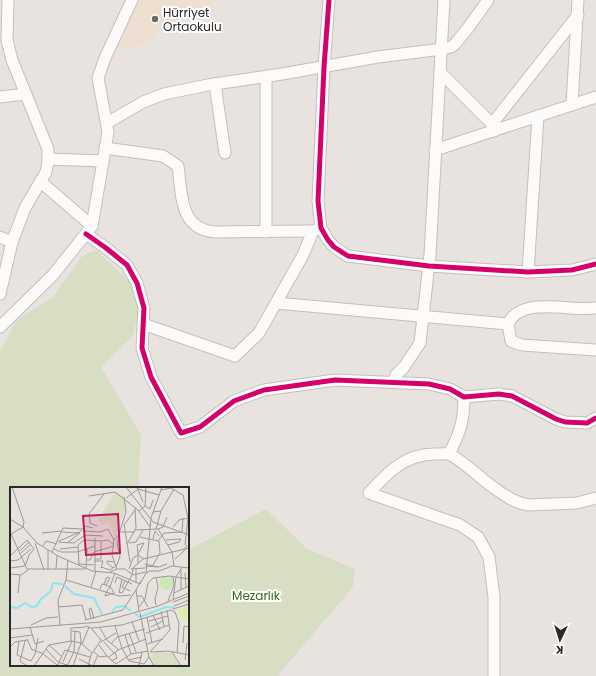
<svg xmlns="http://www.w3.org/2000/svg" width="596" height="676" font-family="Poppins,sans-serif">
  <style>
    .education { fill: #ede0d1 }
    .cemetery { fill: #d7dec4 }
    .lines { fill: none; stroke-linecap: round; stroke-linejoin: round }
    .minor-casing { stroke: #c1c0c0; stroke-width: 13 }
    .minor { stroke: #fcfbfa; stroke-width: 11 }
    .cycleway-casing { stroke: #fff; stroke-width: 8 }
    .cycleway { stroke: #d6006c; stroke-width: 5 }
    .poi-dot { fill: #6c6a68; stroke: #fff; stroke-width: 1.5 }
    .labels { text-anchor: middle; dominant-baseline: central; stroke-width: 4; stroke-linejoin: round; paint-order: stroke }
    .poi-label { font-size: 12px; fill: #292929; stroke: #fff; text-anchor: start }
    .park-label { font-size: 12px; fill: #326d12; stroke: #fff }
    .inset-river { fill: none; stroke: #8ae6f2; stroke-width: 2 }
    .inset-road { fill: none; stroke: #9c9996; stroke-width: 1 }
    .view { fill: #c2185b; fill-opacity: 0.15; stroke: #c2185b; stroke-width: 2 }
    .inset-edge { fill: none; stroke: #292929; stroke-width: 2 }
  </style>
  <rect width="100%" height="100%" fill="#e8e3de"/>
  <polygon class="education" points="140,0 216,0 207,9 156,30 155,40 113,54 116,41"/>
  <polygon class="cemetery" points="96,250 132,284 140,306 132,337 101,367 141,435 138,488 11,488 11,665 188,665 188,550 266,509 307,549 355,569 353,587 277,676 0,676 0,351 17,320 53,297 82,256"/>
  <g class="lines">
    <g class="minor-casing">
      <g id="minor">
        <polyline points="329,0 324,67 318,201 321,228 328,240 334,247 348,256 429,266 528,272 572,270 596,264"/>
        <polyline points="440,72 492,124"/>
        <polyline points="215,84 225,153"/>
        <polyline points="0,97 26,94"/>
        <polyline points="572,105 578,0"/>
        <polyline points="107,123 143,102 164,94 208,85 282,74 378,57 442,49 451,47 455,44 468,28 488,0"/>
        <polyline points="494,131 492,124 578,15"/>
        <path d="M105,148L163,156L178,166C182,194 179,230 216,232L313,231"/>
        <polyline points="435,150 596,97"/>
        <polyline points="48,159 103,161"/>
        <polyline points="41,182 92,226"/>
        <polyline points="266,232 266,76"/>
        <polyline points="86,234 106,248 127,265 137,283 144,308 142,348 151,377 181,433 200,427 234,401 264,390 335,380 429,384 450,389 464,397 499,394 512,396 556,419 565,422 587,423 596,418"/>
        <polyline points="0,237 12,242"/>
        <polyline points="528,272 538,116"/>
        <polyline points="0,294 12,242 25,208 46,172 48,162 48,149 12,60 7,40 8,0"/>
        <polyline points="276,303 508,324"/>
        <path d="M596,308C570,312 521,295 508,324L511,341L522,345L596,350"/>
        <polyline points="143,324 235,356 259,333 303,255 313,231 318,229"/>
        <polyline points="0,327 53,275 92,226 108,132 98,78 105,58 132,0"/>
        <polyline points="393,382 396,375 404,367 420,343 430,255 444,0"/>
        <path d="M449,454C460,433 464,421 464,397"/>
        <path d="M494,676V597L489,557L478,537L460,525L369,493C387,473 406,453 436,454C440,454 447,453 451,455C465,463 477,475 490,485C503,494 512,502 528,505L577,503L596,498"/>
      </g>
    </g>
    <use href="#minor" class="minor"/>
    <g class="cycleway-casing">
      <g id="cycleway">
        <polyline points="329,0 324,67 318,201 321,228 328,240 334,247 348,256 429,266 528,272 572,270 596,264"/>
        <polyline points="86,234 106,248 127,265 137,283 144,308 142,348 151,377 181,433 200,427 234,401 264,390 335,380 429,384 450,389 464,397 499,394 512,396 556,419 565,422 587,423 596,418"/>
      </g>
    </g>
    <use href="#cycleway" class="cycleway"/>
  </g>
  <circle class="poi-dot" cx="155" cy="19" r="4"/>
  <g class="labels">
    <g class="poi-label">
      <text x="163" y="12">Hürriyet<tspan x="163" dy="14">Ortaokulu</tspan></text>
    </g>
    <g class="park-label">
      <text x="256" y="595">Mezarlık</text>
    </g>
  </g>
  <g transform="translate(10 487)">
    <rect width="179" height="179" fill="#e8e3de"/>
    <path d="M149 96a7 7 0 1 1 14 0a7 7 0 1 1-14 0Z" fill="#cfe7b3"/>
    <path d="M105,5L114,10L115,24L105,51L99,34L93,38L88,33ZM145,165H160L170,179H145L140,170Z" fill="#d7dec4"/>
    <path d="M177,119L179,133L173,135L167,123Z" fill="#deebb0"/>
    <path class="inset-river" d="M55,99L64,107L84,111L92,127M0,120L7,121L15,116L22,120L27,119L30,113L41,104L43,96L53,97M102,125L106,120L114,119L121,124M125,127L130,130L156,120L165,121"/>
    <path class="inset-road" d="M2,0L14,35L13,40L1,47L17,82H76M116,0L143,35L179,48M127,0L133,15M151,3L161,1L173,8L178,31L175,58M79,9L105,5L128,23L140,40M116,11L128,2L149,8M135,19L136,0M129,24L135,19L140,22L143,13M143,25L151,24L164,2M0,32L13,40L27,56L48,69L82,84L104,86L130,97M114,37L120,75M114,38L125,23M87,39L80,36L79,27L94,7M163,40L169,33L178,31M146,42L151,24M148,42L162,65L164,79M125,43L148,42L153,40L157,30M52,45L69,46M110,45H125M32,46L52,44M74,48L75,44L90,45L98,42L104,53M130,50L148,54L154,46L172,45L173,31M85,51V84M143,52L145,44L149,49M156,53L171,52L169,55L158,58M49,54L70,45L75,39L83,41M91,54L98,53L104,58M48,55L64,56L75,48L93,49M25,56L34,83M57,56L70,46M119,56L126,55L133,43M117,57L126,41L125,21M33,59L36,54L47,57M44,62L51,65H67L85,59M50,62L68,60M38,63V83M10,64L19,55M42,65L53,41L72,42M11,66L21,57M128,67L127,58L134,56M0,69L17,53L24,62L19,68L15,79L0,81M165,72L174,64L177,58M77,73H80L84,65L104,59M0,74L8,73L21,62M85,74H93L91,81M69,77L84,78M128,77V67L134,56M135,77L148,80M69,78L68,58L74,53L91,54V72H85M143,78L150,66L149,54M135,79L149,80L157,77M91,80L100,83L107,78L110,69L107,57L109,48M76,81L77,62M103,81L97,76V74L104,75M46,82L47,69M107,82L102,68L104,53L109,47L116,25L114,10M119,82L123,71L128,68L134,72M121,82L135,81M171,83V103M100,85L107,82H115L123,88L135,85M136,86L141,31L152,0M175,86L176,101M0,87L11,88L18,83M56,93L109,109L121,108M115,94L112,100L120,104M126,95V82M105,96L107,90L122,97M94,97L97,90L100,91L96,98M130,97L136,86L140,84H149L162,79L179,81M81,100L86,84M90,102L92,97L96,98L100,100L101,101L104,106L95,109L97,104L100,100L101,97L105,86M109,105L112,106L122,88L123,81L133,72L179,61M8,106L10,88M109,106L112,92M164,106L179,99M127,109H132L138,120M163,112L166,90L172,80M158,114L164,98L163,90M163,115L179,109M146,118L145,112L148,100L146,90M164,119L179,113M48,120L72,118L76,133M129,120L135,112L138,96L143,91L159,89L179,92M163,122L179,117M129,124L126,103L131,94M151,124L154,139M130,126L139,170L144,179M143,128L150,143M137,130L142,156M81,132L79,122L81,121L84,132M75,133L113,123L126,103M139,134L158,129M122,135L129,154M21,138L36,131L48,130M50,138L48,113L56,93L58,73M76,139L81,141L91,153L81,168L78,179M105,139L112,161L119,174L134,177L139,170M20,140L25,157L34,154M61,140V154L71,156L82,166M141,140L153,134M62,141L76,140M82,141L112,138L161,123L165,125L169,136L167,166M90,141L97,153L109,163M0,142L91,135L148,119L179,106M62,144L70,145L71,156L63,179M119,146L126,165M136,146L159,138M115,148L121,167M0,151L22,148M17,152L22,163H25M9,154L7,168L21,174L25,167L28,151M15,154L10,174L17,179M91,155L106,146M94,155L104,166M173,156L174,139L179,140M72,157L79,140M101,157L107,150L135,142M137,157L153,152M39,158L51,169M89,158L97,169M0,160L5,155L17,153M36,162L48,175L60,179M25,164L32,166L47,178M84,165L90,170L97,169L106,177L121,167L138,164M140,165L160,143L157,123M141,165L158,164L179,168M162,165L171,179M99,170L108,163L136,152M69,172L83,179M118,173L132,170M175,173L177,156M101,174L107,171L105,165M53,175L62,154M24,179L39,158L61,154M47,179L55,163L80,170M57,179L64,165L65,144M83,179L88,168M129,179L132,165"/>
    <path class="view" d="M108,27L110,66L76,68L73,29Z"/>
    <rect width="179" height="179" class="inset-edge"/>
  </g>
  <g transform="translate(560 640) rotate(184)" stroke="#ffffff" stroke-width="3" paint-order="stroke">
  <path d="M0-3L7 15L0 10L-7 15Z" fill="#292929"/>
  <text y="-6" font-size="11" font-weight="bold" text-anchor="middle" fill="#292929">K</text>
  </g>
</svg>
